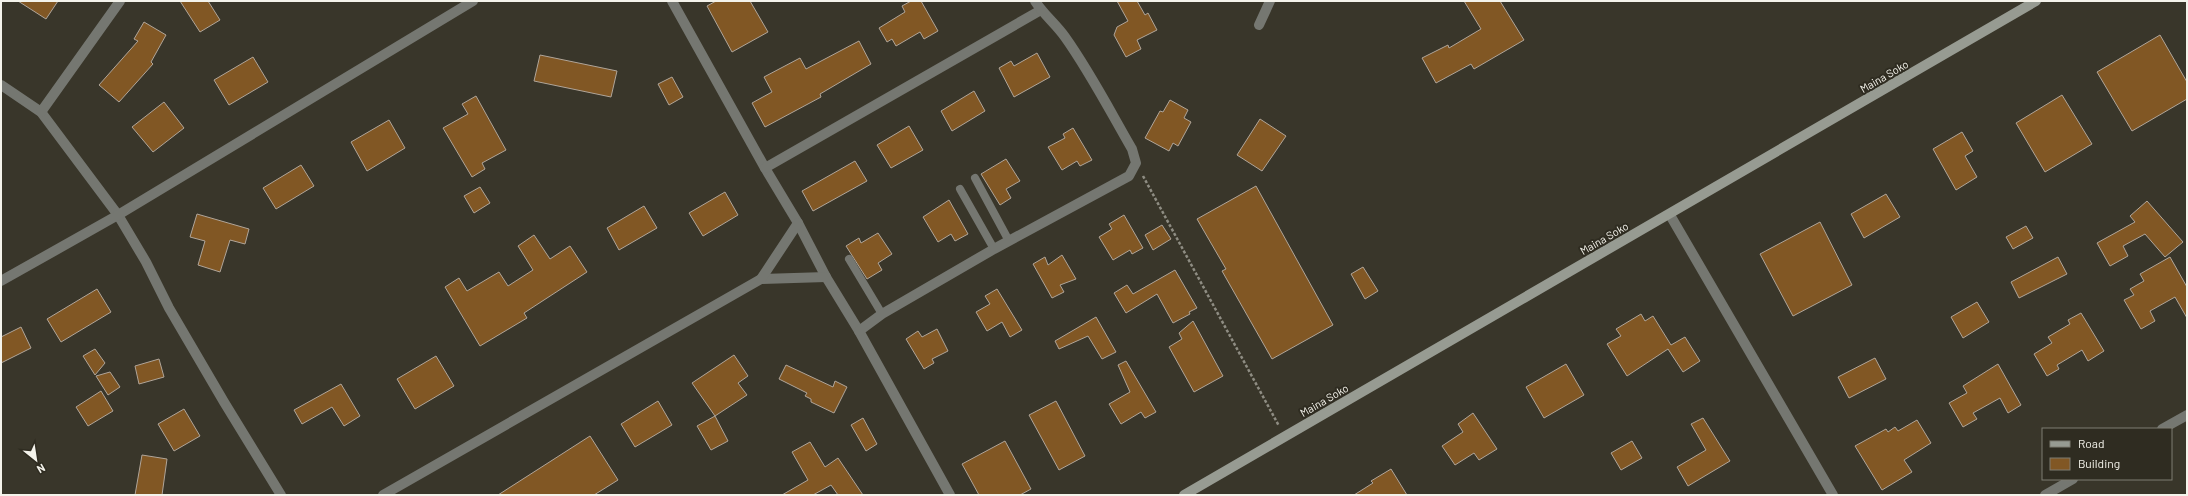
<svg xmlns="http://www.w3.org/2000/svg" width="2188" height="496" font-family="Barlow,sans-serif">
  <style>
    .building { fill: #815724; stroke: #b0a599 }
    .lines { fill: none; stroke-linecap: round; stroke-linejoin: round }
    .path { stroke: #8f8d83; stroke-width: 2.5; stroke-dasharray: 3 2; stroke-linecap: butt }
    .lane { stroke: #757771; stroke-width: 8 }
    .street { stroke: #757771; stroke-width: 10 }
    .secondary { stroke: #979b92; stroke-width: 10 }
    .labels { text-anchor: middle; dominant-baseline: central; stroke-width: 4; stroke-linejoin: round; paint-order: stroke }
    .street-label { font-size: 11px; fill: #f4f3eb; stroke: #2f2c21 }
  </style>
  <rect width="100%" height="100%" fill="#39362a"/>
  <g class="building">
    <polygon points="18,1 58,1 46,19"/>
    <polygon points="180,1 208,1 220,20 200,32"/>
    <polygon points="716,1 750,1 768,32 732,52 707,6"/>
    <polygon points="911,1 921,1 938,31 924,39 920,32 896,46 892,39 887,42 879,28 905,12 902,6"/>
    <polygon points="1117,1 1137,1 1145,15 1148,13 1157,30 1137,40 1141,49 1126,57 1114,35 1117,27 1128,21"/>
    <polygon points="1464,1 1500,1 1524,40 1474,69 1471,64 1436,83 1422,58 1448,45 1449,48 1481,29"/>
    <polygon points="144,22 166,35 151,62 153,64 119,102 99,85 138,41 134,39"/>
    <polygon points="2160,35 2187,82 2187,99 2132,131 2097,72"/>
    <polygon points="859,41 871,64 820,94 821,97 765,127 752,103 772,92 764,77 800,58 806,69"/>
    <polygon points="1037,53 1050,77 1014,97 999,68 1011,61 1014,66"/>
    <polygon points="540,55 617,71 611,97 534,81"/>
    <polygon points="253,57 268,82 229,105 214,80"/>
    <polygon points="672,77 683,97 669,105 658,84"/>
    <polygon points="974,91 985,111 952,131 941,111"/>
    <polygon points="2062,95 2092,144 2045,172 2016,123"/>
    <polygon points="476,96 506,150 482,163 485,169 472,177 443,128 468,114 462,104"/>
    <polygon points="1170,100 1188,110 1184,118 1191,122 1178,146 1173,143 1169,151 1145,138 1160,111 1163,112"/>
    <polygon points="164,102 184,128 153,152 132,127"/>
    <polygon points="1260,119 1286,136 1262,171 1237,155"/>
    <polygon points="389,120 405,148 367,171 351,142"/>
    <polygon points="909,126 923,150 891,168 877,145"/>
    <polygon points="1073,128 1092,160 1080,166 1077,161 1062,170 1048,147 1065,138 1063,134"/>
    <polygon points="1962,132 1973,151 1965,156 1977,177 1956,190 1933,149"/>
    <polygon points="1006,159 1020,181 1006,189 1011,198 1000,205 981,174"/>
    <polygon points="855,161 867,181 813,211 802,191"/>
    <polygon points="301,165 314,186 276,209 263,188"/>
    <polygon points="1256,186 1333,325 1272,359 1222,271 1226,269 1197,219"/>
    <polygon points="480,187 490,203 474,213 464,196"/>
    <polygon points="725,192 738,215 703,236 689,213"/>
    <polygon points="1886,194 1900,217 1864,238 1851,214"/>
    <polygon points="949,200 968,234 955,241 951,234 938,242 923,217"/>
    <polygon points="2147,201 2183,242 2165,257 2145,234 2123,246 2128,256 2110,266 2097,243 2135,222 2130,216"/>
    <polygon points="644,206 657,228 619,250 607,228"/>
    <polygon points="197,214 249,229 245,244 230,240 220,272 198,265 205,241 190,237"/>
    <polygon points="1124,215 1143,248 1132,254 1130,250 1113,260 1099,237 1112,229 1109,224"/>
    <polygon points="1820,222 1852,285 1793,316 1760,254"/>
    <polygon points="1162,225 1171,239 1153,250 1145,235"/>
    <polygon points="2026,226 2033,238 2013,249 2006,237"/>
    <polygon points="878,233 892,254 878,263 882,270 867,279 846,246 859,238 861,243"/>
    <polygon points="534,235 550,259 570,246 587,272 524,313 527,318 480,346 445,287 459,278 467,291 499,272 508,286 533,270 518,246"/>
    <polygon points="1062,255 1076,279 1060,285 1064,292 1052,298 1033,264 1045,257 1048,265"/>
    <polygon points="2058,257 2067,274 2019,298 2011,282"/>
    <polygon points="2170,257 2187,287 2187,318 2175,297 2150,311 2155,321 2141,329 2124,300 2134,295 2130,289 2144,281 2140,274"/>
    <polygon points="1363,267 1378,291 1365,299 1351,274"/>
    <polygon points="1175,270 1197,308 1189,312 1190,314 1173,323 1157,294 1126,313 1114,293 1127,285 1133,294"/>
    <polygon points="97,289 111,312 61,342 47,319"/>
    <polygon points="997,289 1022,330 1010,337 1002,322 987,331 976,312 990,304 985,296"/>
    <polygon points="1977,302 1989,322 1963,338 1951,317"/>
    <polygon points="2081,313 2104,351 2088,361 2082,350 2057,365 2059,369 2047,376 2034,354 2052,343 2048,337 2070,324 2068,320"/>
    <polygon points="1641,314 1645,321 1653,316 1671,345 1685,337 1700,361 1683,372 1668,349 1627,376 1607,344 1621,336 1616,329"/>
    <polygon points="1096,317 1116,352 1102,359 1088,336 1059,349 1055,341"/>
    <polygon points="1193,321 1223,376 1194,392 1169,347 1182,339 1179,333"/>
    <polygon points="21,327 31,348 1,363 1,337"/>
    <polygon points="937,329 948,351 932,359 934,363 924,369 906,339 918,331 922,337"/>
    <polygon points="95,349 105,363 95,375 83,356"/>
    <polygon points="734,355 748,376 738,383 747,395 715,416 692,383"/>
    <polygon points="436,356 454,386 415,409 397,379"/>
    <polygon points="1875,358 1886,379 1849,398 1838,377"/>
    <polygon points="159,359 164,377 139,384 135,366"/>
    <polygon points="1126,361 1156,412 1145,418 1141,412 1121,424 1109,404 1130,392 1118,365"/>
    <polygon points="1566,364 1584,395 1544,418 1526,387"/>
    <polygon points="1998,364 2021,405 2008,413 2000,398 1973,413 1977,419 1963,427 1949,403 1967,393 1963,386"/>
    <polygon points="786,365 833,387 835,381 847,387 834,413 811,402 811,399 805,396 807,393 779,379"/>
    <polygon points="110,372 120,387 108,395 96,376"/>
    <polygon points="341,384 360,416 344,426 332,407 302,424 294,410"/>
    <polygon points="101,391 113,411 88,426 76,407"/>
    <polygon points="658,401 672,425 635,447 621,424"/>
    <polygon points="1056,401 1085,456 1059,470 1029,415"/>
    <polygon points="184,409 200,436 174,451 158,424"/>
    <polygon points="1473,413 1497,449 1479,460 1474,453 1455,465 1442,446 1463,432 1458,424"/>
    <polygon points="715,416 728,441 711,450 697,426"/>
    <polygon points="863,418 877,444 866,451 851,425"/>
    <polygon points="1703,418 1730,461 1688,486 1677,467 1706,450 1691,424"/>
    <polygon points="1917,420 1931,443 1904,460 1912,472 1882,490 1855,446 1886,429 1888,432 1895,427 1898,431"/>
    <polygon points="590,436 618,480 594,495 498,495"/>
    <polygon points="1005,441 1031,489 1020,495 979,495 962,464"/>
    <polygon points="1632,441 1642,458 1621,470 1611,453"/>
    <polygon points="810,442 825,467 838,458 863,495 838,495 831,485 813,495 782,495 808,480 792,452"/>
    <polygon points="142,455 167,459 162,495 135,495"/>
    <polygon points="1391,469 1407,495 1354,495 1373,483 1371,481"/>
  </g>
  <g class="lines">
    <polyline class="path" points="1143,176 1279,426"/>
    <g class="lane">
      <polyline points="975,178 1009,241"/>
      <polyline points="960,189 994,249"/>
      <polyline points="849,259 882,314"/>
    </g>
    <g class="street">
      <polyline points="672,1 765,168 798,223 826,277 859,331 950,495"/>
      <polyline points="1259,25 1270,1"/>
      <polyline points="1,85 41,112 118,215 146,262 169,308 224,402 281,495"/>
      <polyline points="41,112 120,1"/>
      <polyline points="765,168 1041,10"/>
      <polyline points="1670,215 1833,495"/>
      <polyline points="761,279 826,277"/>
      <polyline points="1,281 118,215 473,1"/>
      <path d="M859,331L882,314L994,249L1129,176L1136,163L1132,149C1110,111 1090,72 1065,37C1056,24 1044,15 1035,1"/>
      <polyline points="2162,429 2187,415"/>
      <polyline points="383,495 761,279 798,223"/>
      <polyline points="2045,495 2073,479"/>
    </g>
    <polyline class="secondary" points="1184,495 2036,1"/>
  </g>
  <g class="labels">
    <g class="street-label">
      <text transform="translate(1884 76) rotate(-30)">Maina Soko</text>
      <text transform="translate(1604 238) rotate(-30)">Maina Soko</text>
      <text transform="translate(1324 400) rotate(-30)">Maina Soko</text>
    </g>
  </g>
  <rect width="2188" height="496" fill="none" stroke="#f4f3eb" stroke-width="4"/>
  <rect x="2042" y="428" width="130" height="52" fill="#2f2c21" stroke="#7e7c72"/>
  <rect x="2050" y="441" width="20" height="6" fill="#979b92" stroke="#7e7c72"/>
  <text x="2078" y="448" font-size="12" fill="#f4f3eb">Road</text>
  <rect x="2050" y="458" width="20" height="12" fill="#815724" stroke="#7e7c72"/>
  <text x="2078" y="468" font-size="12" fill="#f4f3eb">Building</text>
  <g transform="translate(36 460) rotate(150)" stroke="#2f2c21" stroke-width="3" paint-order="stroke">
  <path d="M0-3L7 15L0 10L-7 15Z" fill="#f4f3eb"/>
  <text y="-6" font-size="11" font-weight="bold" text-anchor="middle" fill="#f4f3eb">N</text>
  </g>
</svg>
